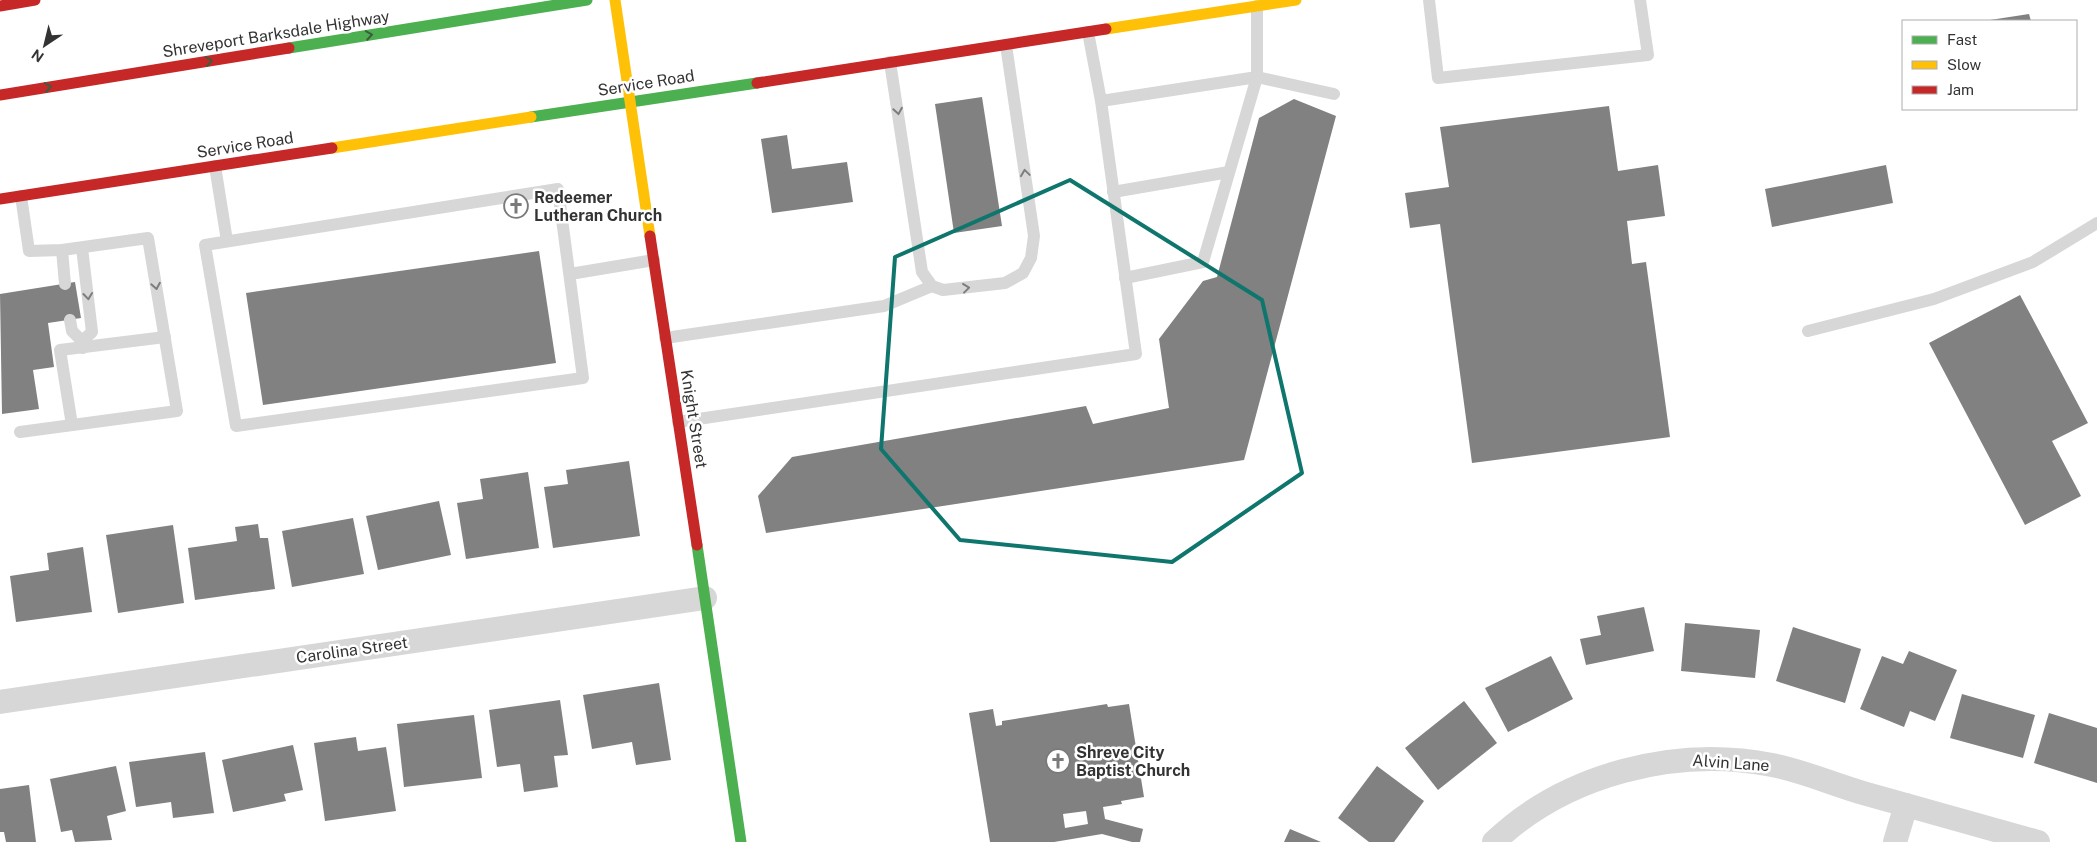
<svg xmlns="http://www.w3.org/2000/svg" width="2097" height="842" font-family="'Public Sans',sans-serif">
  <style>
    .building { fill: #818181; fill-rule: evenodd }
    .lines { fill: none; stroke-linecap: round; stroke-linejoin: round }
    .lane { stroke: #d7d7d7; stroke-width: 12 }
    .street { stroke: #d7d7d7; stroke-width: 24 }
    .fast { stroke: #4caf50; stroke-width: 11 }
    .slow { stroke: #ffc107; stroke-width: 11 }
    .jam { stroke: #c62828; stroke-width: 11 }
    .oneway { stroke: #3c5e3d }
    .oneway2 { stroke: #7d7d7d }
    .marked { fill: none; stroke: #0f766e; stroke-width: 4; stroke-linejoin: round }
    .labels { text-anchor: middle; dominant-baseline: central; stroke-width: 5; stroke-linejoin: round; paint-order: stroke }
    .street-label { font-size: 16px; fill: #333; stroke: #fff }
    .poi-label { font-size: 16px; font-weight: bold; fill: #333; stroke: #fff; text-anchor: start }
  </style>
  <rect width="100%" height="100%" fill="#fff"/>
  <g class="building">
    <polygon points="2029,14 2031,21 1990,21 1990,20"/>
    <polygon points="982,97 1002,226 954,233 935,104"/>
    <polygon points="1294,99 1336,116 1244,460 766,533 758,496 792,457 1086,406 1093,424 1169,408 1159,339 1203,281 1217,277 1259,118"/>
    <polygon points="1609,106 1618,171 1658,165 1665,216 1627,221 1632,264 1646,262 1670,437 1472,463 1440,224 1410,228 1405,193 1449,187 1440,127"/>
    <polygon points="787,135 792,169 847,162 853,202 772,213 761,139"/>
    <polygon points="1886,165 1893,203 1772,227 1765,189"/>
    <polygon points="539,251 556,363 263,405 246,293"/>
    <polygon points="75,282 81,318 48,323 54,367 33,370 39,409 2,414 0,294"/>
    <polygon points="2020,295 2088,423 2052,441 2081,496 2025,525 1929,343"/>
    <polygon points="629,461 640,536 553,548 544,487 568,484 566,470"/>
    <polygon points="528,472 539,548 466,559 457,503 483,499 480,479"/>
    <polygon points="439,501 451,555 378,570 366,516"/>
    <polygon points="353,518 364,574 292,587 282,531"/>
    <polygon points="258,524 260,538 268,538 275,589 195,600 188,548 237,541 235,527"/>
    <polygon points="173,525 184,603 118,613 106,535"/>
    <polygon points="83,547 92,612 16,622 10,576 49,570 47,553"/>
    <polygon points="1644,607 1654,651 1586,665 1580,639 1601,635 1597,616"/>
    <polygon points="1685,623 1760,630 1755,678 1681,671"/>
    <polygon points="1793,627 1861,649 1845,703 1776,681"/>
    <polygon points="1909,651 1957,670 1935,721 1910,711 1904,727 1860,709 1882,656 1903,664"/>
    <polygon points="1551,656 1573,699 1508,732 1485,688"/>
    <polygon points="659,683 671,760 636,765 632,742 592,749 583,695"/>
    <polygon points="1962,694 2035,715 2023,758 1950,738"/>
    <polygon points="560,700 568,755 554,756 558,787 524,792 520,764 497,767 489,710"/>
    <polygon points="1464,701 1497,743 1438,790 1405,748"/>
    <path d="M1107,704L1108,707L1129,704L1144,797L1121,801L1122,804L1103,807L1105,819L1143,829L1140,842H1132L1102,834L1054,842H990L969,713L993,709L996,726L1002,725V721ZM1086,811L1088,824L1065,828L1063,814Z"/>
    <polygon points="2049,713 2097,728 2097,783 2034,763"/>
    <polygon points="474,715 482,778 404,787 397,724"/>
    <polygon points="356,737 358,751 386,747 396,811 325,821 314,743"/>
    <polygon points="293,745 303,790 284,794 286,801 233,812 222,760"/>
    <polygon points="205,752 214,813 173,818 171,802 136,807 129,762"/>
    <polygon points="116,766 126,811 107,816 112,840 75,842 72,830 61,832 50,779"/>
    <polygon points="1377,766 1424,801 1394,842 1369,842 1338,818"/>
    <polygon points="29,785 36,842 6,842 4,832 0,832 0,789"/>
    <polygon points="1290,829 1321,842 1284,842"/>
  </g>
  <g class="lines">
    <g class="lane">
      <polyline points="1429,0 1438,78 1648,55 1640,0"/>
      <polyline points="1088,32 1101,101 1257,77 1257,6"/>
      <polyline points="890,62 922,272 932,286 943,290 1005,283 1023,273 1031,258 1034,236 1006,45"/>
      <polyline points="215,166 227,241"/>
      <polygon points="558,189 583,378 236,426 205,245"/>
      <polyline points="1113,192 1229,172"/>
      <polyline points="82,248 92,332 82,341"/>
      <polyline points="62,250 65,284"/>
      <polyline points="570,274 654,260"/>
      <polyline points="1125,278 1203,262 1257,77 1334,94"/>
      <polyline points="70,320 72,331 82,341 83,348"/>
      <polyline points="1808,331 1934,299 2033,262 2097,223"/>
      <polyline points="665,338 884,306 932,286"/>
      <polyline points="678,422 1136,354 1101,101"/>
      <polyline points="72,425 60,350 165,337"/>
      <polyline points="20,432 177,411 148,238 62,250 29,251 21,196"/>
    </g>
    <g class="street">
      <polyline points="0,702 705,598"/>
      <path d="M1494,842C1565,774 1676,746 1772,765C1803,771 1832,784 1863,793C1921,809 1980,826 2038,842"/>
      <polyline points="1895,842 1906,805"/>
    </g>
    <g class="fast">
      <polyline points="289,48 587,0"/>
      <polyline points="531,117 757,83"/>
      <polyline points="697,545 741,842"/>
    </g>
    <g class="slow">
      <polyline points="615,0 650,236"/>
      <polyline points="1106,29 1296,0"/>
      <polyline points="332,148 531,117"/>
    </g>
    <g class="jam">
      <polyline points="0,6 35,0"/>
      <polyline points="757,83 1106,29"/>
      <polyline points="0,95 289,48"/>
      <polyline points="0,199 332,148"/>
      <polyline points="650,236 697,545"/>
    </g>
  </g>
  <defs><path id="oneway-chevron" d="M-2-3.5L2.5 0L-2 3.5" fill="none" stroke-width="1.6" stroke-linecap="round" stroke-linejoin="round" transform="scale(1.25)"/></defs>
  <g class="oneway">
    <use href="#oneway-chevron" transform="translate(369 35) rotate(-9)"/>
    <use href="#oneway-chevron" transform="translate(209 61) rotate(-9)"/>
    <use href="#oneway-chevron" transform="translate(48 87) rotate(-9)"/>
  </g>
  <g class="oneway2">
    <use href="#oneway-chevron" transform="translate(898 111) rotate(81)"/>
    <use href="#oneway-chevron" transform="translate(1025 173) rotate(-98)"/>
    <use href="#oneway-chevron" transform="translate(156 286) rotate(80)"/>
    <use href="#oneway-chevron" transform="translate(966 288) rotate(-7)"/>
    <use href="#oneway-chevron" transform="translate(88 296) rotate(84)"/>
  </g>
  <path class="marked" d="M1070,180L1262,300L1302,473L1172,562L960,540L881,449L895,257Z"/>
  <defs>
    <g id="church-ring" transform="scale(1.25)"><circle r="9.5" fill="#fff" stroke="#7a7a7a" stroke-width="1.5"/><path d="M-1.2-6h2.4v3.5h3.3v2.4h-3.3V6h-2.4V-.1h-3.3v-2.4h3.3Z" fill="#7a7a7a"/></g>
  </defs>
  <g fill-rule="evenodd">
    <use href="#church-ring" x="516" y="206"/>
    <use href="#church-ring" x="1058" y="761"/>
  </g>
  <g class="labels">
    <g class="street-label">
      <text transform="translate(276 34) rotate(-9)">Shreveport Barksdale Highway</text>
      <text transform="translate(646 83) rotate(-9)">Service Road</text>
      <text transform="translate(245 145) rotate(-9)">Service Road</text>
      <text transform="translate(694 419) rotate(81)">Knight Street</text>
      <text transform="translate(352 650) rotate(-8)">Carolina Street</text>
      <text transform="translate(1731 763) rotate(4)">Alvin Lane</text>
    </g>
    <g class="poi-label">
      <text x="534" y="197">Redeemer<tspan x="534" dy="18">Lutheran Church</tspan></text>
      <text x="1076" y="752">Shreve City<tspan x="1076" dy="18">Baptist Church</tspan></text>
    </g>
  </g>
  <rect x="1902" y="20" width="175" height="90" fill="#ffffff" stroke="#adadad"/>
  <rect x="1912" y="36" width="25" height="8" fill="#4caf50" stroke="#adadad"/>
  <text x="1947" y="45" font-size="15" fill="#333333">Fast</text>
  <rect x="1912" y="61" width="25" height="8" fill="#ffc107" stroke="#adadad"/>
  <text x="1947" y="70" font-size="15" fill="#333333">Slow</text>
  <rect x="1912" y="86" width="25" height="8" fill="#c62828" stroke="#adadad"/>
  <text x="1947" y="95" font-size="15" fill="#333333">Jam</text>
  <g transform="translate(45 45) rotate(215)" stroke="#ffffff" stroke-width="4" paint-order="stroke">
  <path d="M0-4L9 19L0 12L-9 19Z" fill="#333333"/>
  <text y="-8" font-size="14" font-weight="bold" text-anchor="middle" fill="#333333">N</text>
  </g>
</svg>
